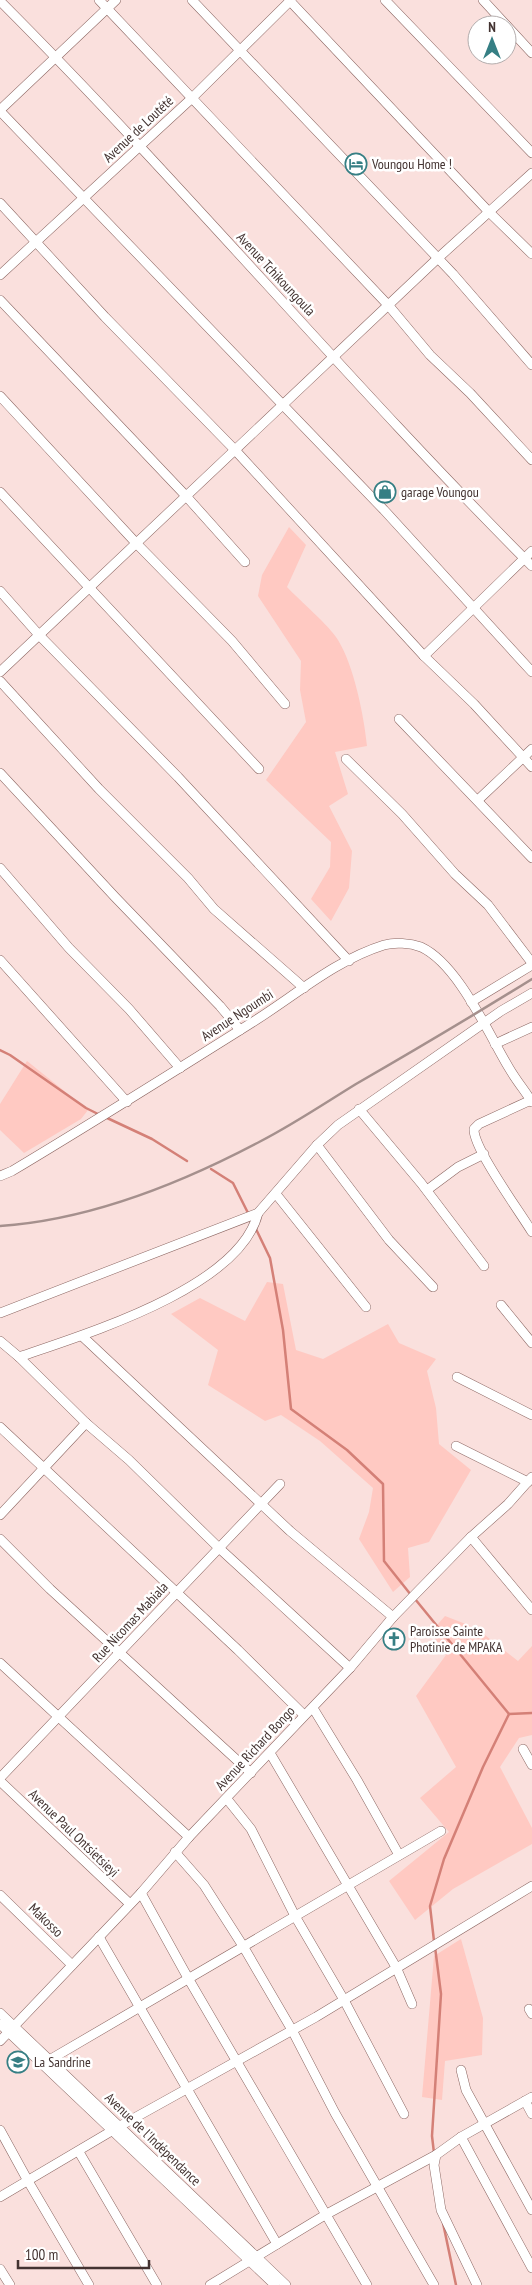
<svg xmlns="http://www.w3.org/2000/svg" width="532" height="2285" font-family="'PT Sans Narrow',sans-serif">
  <style>
    .green { fill: #ffc9c2 }
    .lines { fill: none; stroke-linecap: round; stroke-linejoin: round }
    .stream { stroke: #d48077; stroke-width: 2.5 }
    .minor-casing { stroke: #8c6763; stroke-width: 10 }
    .minor { stroke: #fff; stroke-width: 9 }
    .rail { stroke: #a5908d; stroke-width: 2.5 }
    .labels { text-anchor: middle; dominant-baseline: central; stroke-width: 5; stroke-linejoin: round; paint-order: stroke }
    .street-label { font-size: 14px; fill: #433331; stroke: #fff }
    .poi-label { font-size: 14px; fill: #433331; stroke: #fff; text-anchor: start }
  </style>
  <rect width="100%" height="100%" fill="#fae0dd"/>
  <g class="green">
    <path d="M289,527L306,545L287,587C300,601 329,625 338,640C354,666 364,716 367,746L335,752L348,794L329,806L352,851L349,888L331,921L311,899L330,867L331,842L266,780L306,722L300,690L301,661L258,596L262,575Z"/>
    <polygon points="27,1061 88,1110 81,1119 24,1153 0,1130 0,1104"/>
    <polygon points="267,1282 283,1284 296,1350 323,1359 388,1324 399,1343 436,1359 427,1371 436,1408 439,1444 471,1470 429,1542 408,1548 410,1577 393,1592 359,1539 369,1512 373,1488 320,1441 281,1415 265,1421 208,1385 218,1350 171,1314 200,1298 245,1321"/>
    <polygon points="445,1616 476,1628 518,1661 532,1646 532,1735 519,1738 500,1767 532,1828 532,1844 453,1889 415,1920 389,1881 449,1832 420,1798 456,1767 416,1696 446,1655 431,1632"/>
    <polygon points="461,1939 483,2018 482,2055 445,2061 442,2100 422,2097 434,1956"/>
  </g>
  <g class="lines">
    <g class="stream">
      <polyline points="0,1050 10,1055 86,1108 100,1115"/>
      <polyline points="105,1117 152,1139 187,1161"/>
      <polyline points="211,1169 233,1183 249,1215"/>
      <polyline points="255,1227 270,1258 283,1330 291,1409 347,1450 383,1484 384,1561 411,1595"/>
      <polyline points="415,1599 509,1714 483,1767 444,1859 430,1906 434,1941"/>
      <polyline points="509,1714 532,1713"/>
      <polyline points="434,2153 432,2136 441,1994 435,1947"/>
      <polyline points="443,2223 456,2285"/>
    </g>
    <g class="minor-casing">
      <g id="minor">
        <polyline points="99,0 389,306 430,355 470,393 532,460"/>
        <polyline points="192,0 453,274 532,365"/>
        <polyline points="289,0 489,212 532,254"/>
        <polyline points="385,0 532,153"/>
        <polyline points="483,0 506,25"/>
        <path d="M0,1C183,184 349,383 532,566"/>
        <polyline points="507,26 532,53"/>
        <polyline points="0,110 116,0"/>
        <polyline points="0,111 384,510 532,672"/>
        <polyline points="0,203 105,317 235,450 424,656 474,704 532,767"/>
        <polyline points="0,275 191,99 291,0"/>
        <polyline points="0,300 186,496 245,562"/>
        <polyline points="0,396 136,543 232,641 285,704"/>
        <polyline points="0,492 259,769"/>
        <polyline points="0,591 39,635 178,777 349,961"/>
        <polyline points="424,656 532,551"/>
        <polyline points="0,672 437,259 532,173"/>
        <polyline points="0,681 99,789 188,878 214,909 304,988"/>
        <polyline points="399,719 532,858"/>
        <polyline points="346,759 402,814 455,874 488,905 532,963"/>
        <polyline points="0,773 115,897 220,1006 240,1030"/>
        <polyline points="478,800 532,749"/>
        <polyline points="0,868 69,948 129,1009 180,1068"/>
        <polyline points="0,960 127,1102"/>
        <polyline points="471,1002 532,965"/>
        <polyline points="495,1044 532,1027"/>
        <path d="M531,1100L479,1124L474,1129C473,1148 520,1212 532,1232"/>
        <polyline points="359,1109 421,1183 484,1266"/>
        <polyline points="317,1145 389,1240 433,1287"/>
        <path d="M0,1176L12,1171C94,1122 175,1071 256,1020C297,994 336,960 384,945C395,942 410,943 421,947C458,964 488,1033 509,1068C516,1080 525,1091 532,1102"/>
        <polyline points="427,1190 458,1167 484,1154"/>
        <polyline points="276,1194 366,1307"/>
        <polyline points="501,1305 532,1343"/>
        <polyline points="0,1313 258,1213 317,1145 338,1125 501,1011 532,993"/>
        <polyline points="82,1336 290,1531 393,1617"/>
        <polyline points="0,1341 19,1357 86,1423 129,1460 219,1548 350,1668"/>
        <path d="M19,1357C85,1334 240,1288 258,1213"/>
        <polyline points="457,1377 532,1415"/>
        <polyline points="0,1427 238,1650 304,1715"/>
        <polyline points="456,1446 528,1482"/>
        <polyline points="0,1515 86,1423"/>
        <polyline points="471,1537 532,1610"/>
        <polyline points="0,1539 50,1589 251,1773"/>
        <polyline points="0,1663 189,1837"/>
        <polyline points="313,1708 357,1780 399,1855"/>
        <polyline points="523,1749 532,1765"/>
        <polyline points="270,1753 396,1967 412,2004"/>
        <polyline points="0,1778 280,1484"/>
        <polyline points="0,1781 130,1904"/>
        <polyline points="227,1799 251,1829 295,1916 344,2000 404,2114"/>
        <polyline points="175,1852 204,1885 243,1946 292,2030 335,2113 434,2285"/>
        <polyline points="141,1893 188,1978 367,2285"/>
        <polyline points="0,1895 72,1965"/>
        <polyline points="99,1937 277,2244"/>
        <polyline points="529,2009 532,2014"/>
        <polyline points="0,2013 286,2285"/>
        <polyline points="0,2024 275,2285"/>
        <polyline points="0,2041 141,1893 189,1837 350,1668 393,1617 471,1537 508,1504 532,1477"/>
        <polyline points="51,2059 441,1831"/>
        <polyline points="461,2070 466,2090 532,2210"/>
        <polyline points="525,2101 532,2114"/>
        <polyline points="0,2130 28,2181 89,2285"/>
        <polyline points="461,2137 532,2268"/>
        <polyline points="79,2152 157,2285"/>
        <polyline points="436,2155 434,2165 441,2210 477,2285"/>
        <polyline points="0,2197 120,2126 316,2017 532,1886"/>
        <polyline points="0,2269 10,2285"/>
        <polyline points="210,2285 325,2215 436,2155 461,2137 532,2097"/>
      </g>
    </g>
    <use href="#minor" class="minor"/>
    <path class="rail" d="M0,1226C90,1220 182,1183 261,1141C294,1124 325,1103 356,1084C415,1050 474,1015 532,979"/>
  </g>
  <defs>
    <g id="hotel-ring" transform="scale(1.125)"><circle r="9.5" fill="#fff" stroke="#367f84" stroke-width="1.5"/><path d="M-6-4.5h1.5V1H6V5H4.5V3h-9V5H-6ZM-4 0a1.8 1.8 0 1 1 3.6 0ZM.5 0V-2.5h3Q6-2.5 6 0Z" fill="#367f84"/></g>
    <g id="shop-ring" transform="scale(1.125)"><circle r="9.5" fill="#fff" stroke="#367f84" stroke-width="1.5"/><path d="M-5-2.5h2.3a2.7 3.5 0 0 1 5.4 0H5L5.5 6h-11ZM-1.5-2.5h3a1.5 2.3 0 0 0-3 0Z" fill="#367f84"/></g>
    <g id="church-ring" transform="scale(1.125)"><circle r="9.5" fill="#fff" stroke="#367f84" stroke-width="1.5"/><path d="M-1.2-6h2.4v3.5h3.3v2.4h-3.3V6h-2.4V-.1h-3.3v-2.4h3.3Z" fill="#367f84"/></g>
    <g id="school-ring" transform="scale(1.125)"><circle r="9.5" fill="#fff" stroke="#367f84" stroke-width="1.5"/><path d="M0-5L7-2L0 1L-7-2ZM-4 1L0 2.5L4 1V4Q0 6-4 4Z" fill="#367f84"/></g>
  </defs>
  <g fill-rule="evenodd">
    <use href="#hotel-ring" x="356" y="164"/>
    <use href="#shop-ring" x="385" y="492"/>
    <use href="#church-ring" x="394" y="1639"/>
    <use href="#school-ring" x="18" y="2062"/>
  </g>
  <g class="labels">
    <g class="street-label">
      <text transform="translate(138 129) rotate(-43)">Avenue de Loutété</text>
      <text transform="translate(276 274) rotate(47)">Avenue Tchikoungoula</text>
      <text transform="translate(237 1015) rotate(-33)">Avenue Ngoumbi</text>
      <text transform="translate(130 1622) rotate(-47)">Rue Nicomas Mabiala</text>
      <text transform="translate(255 1748) rotate(-47)">Avenue Richard Bongo</text>
      <text transform="translate(74 1833) rotate(44)">Avenue Paul Ontsietsieyi</text>
      <text transform="translate(46 1920) rotate(44)">Makosso</text>
      <text transform="translate(153 2139) rotate(44)">Avenue de l'Indépendance</text>
    </g>
    <g class="poi-label">
      <text x="372" y="164">Voungou Home !</text>
      <text x="401" y="492">garage Voungou</text>
      <text x="410" y="1631">Paroisse Sainte<tspan x="410" dy="16">Photinie de MPAKA</tspan></text>
      <text x="34" y="2062">La Sandrine</text>
    </g>
  </g>
  <g transform="translate(492 40)"><circle r="24" fill="#ffffff" stroke="#b4adad"/>
  <path d="M0-4L9 19L0 12L-9 19Z" fill="#367f84"/>
  <text y="-8" font-size="14" font-weight="bold" text-anchor="middle" fill="#433331">N</text>
  </g>
  <path d="M18 2260v8h131v-8" fill="none" stroke="#433331" stroke-width="2.5"/>
  <text x="25" y="2260" font-size="15" fill="#433331" stroke="#ffffff" stroke-width="4" paint-order="stroke">100 m</text>
</svg>
